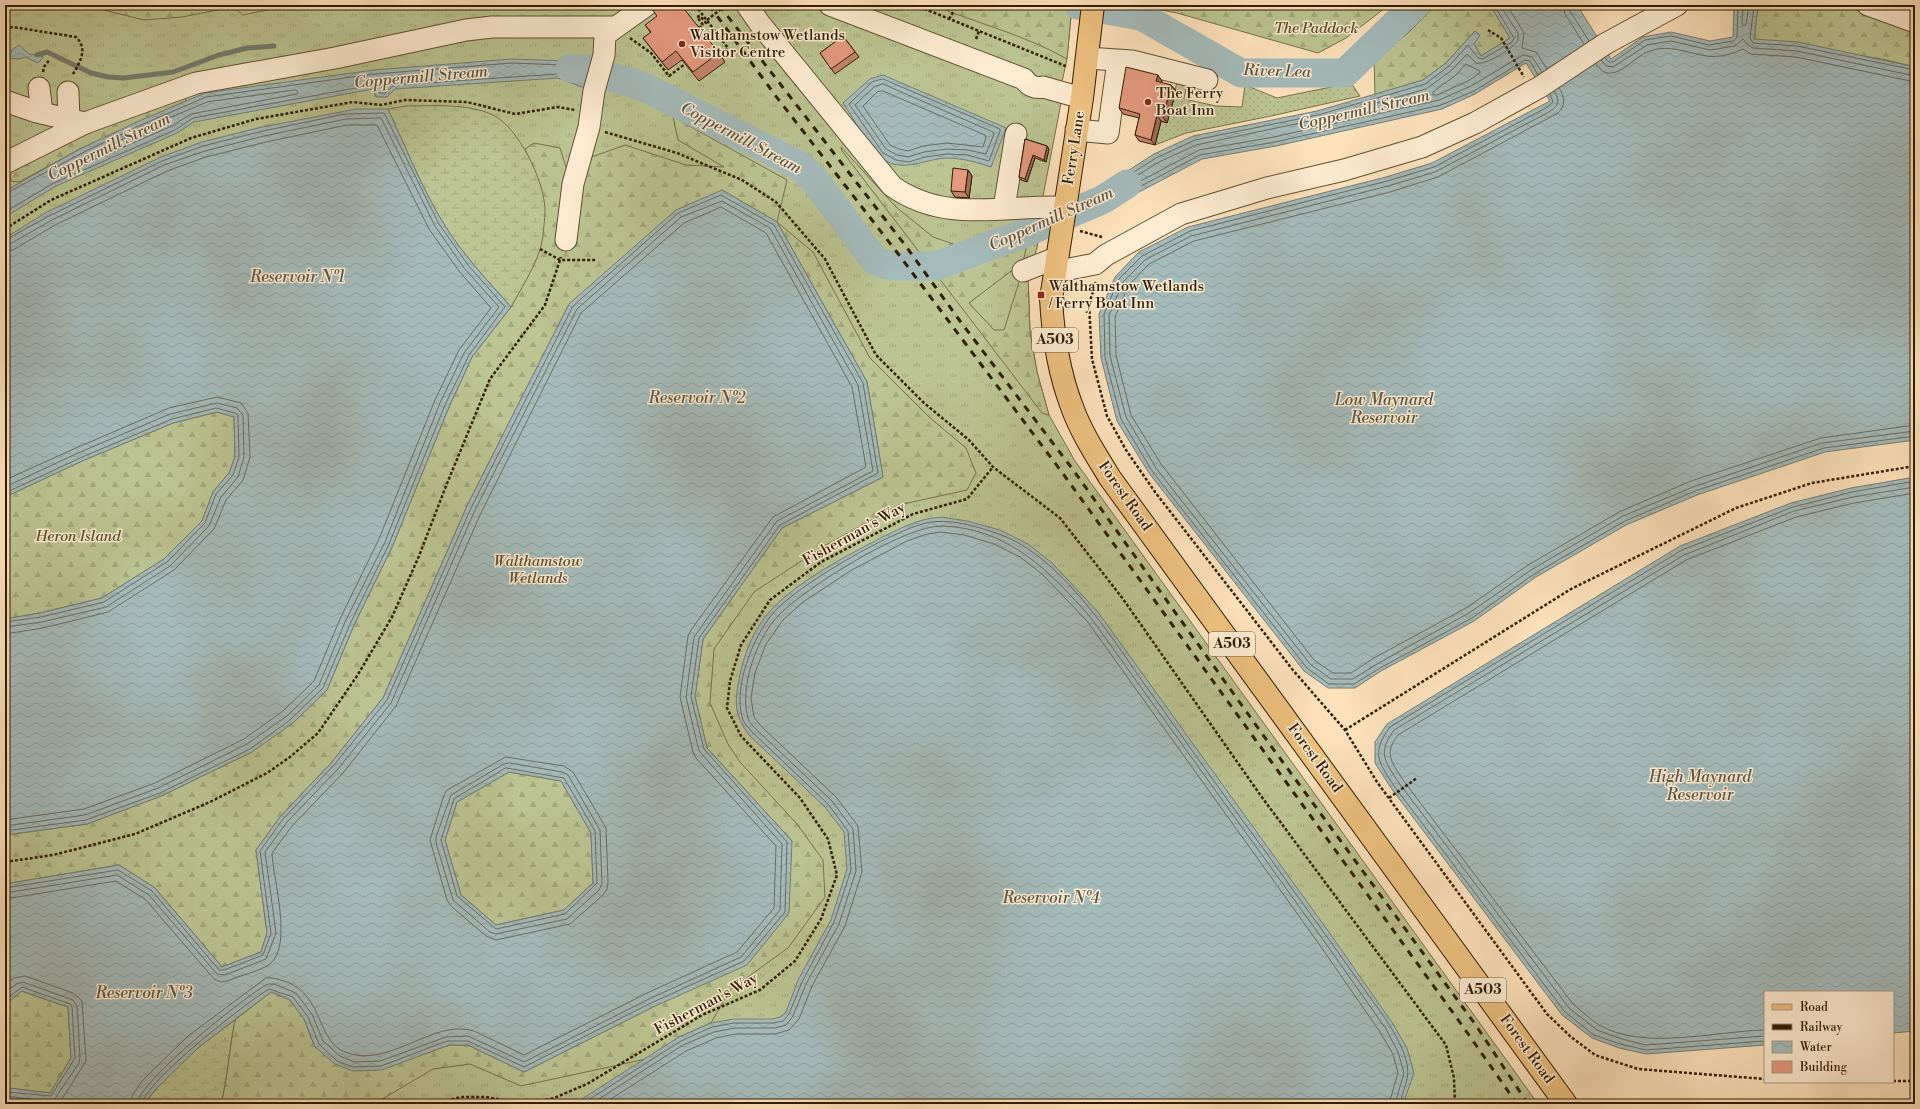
<svg xmlns="http://www.w3.org/2000/svg" width="1920" height="1109" font-family="'Libre Bodoni',serif">
  <style>
    .grass { fill: url(#grass-tufts); stroke: #76704b }
    .forest { fill: url(#forest-firs); stroke: #76704b }
    .wetland { fill: url(#wetland-marsh); stroke: #76704b }
    .garden { fill: url(#garden-dots); stroke: #76704b }
    .water { fill: url(#water-waves); stroke: #767c71; fill-rule: evenodd }
    .lines { fill: none; stroke-linecap: round; stroke-linejoin: round }
    .shore { stroke: #6a6c5f; stroke-width: 1 }
    .stream { stroke: #767c71; stroke-width: 5 }
    .river { stroke: #a4bbbb; stroke-width: 29 }
    .minor-casing { stroke: #634e31; stroke-width: 23 }
    .major-casing { stroke: #301d03; stroke-width: 24 }
    .path { stroke: #301d03; stroke-width: 2.5; stroke-dasharray: 3 2; stroke-linecap: butt }
    .minor { stroke: #feecd3; stroke-width: 21 }
    .major { stroke: #eec17e; stroke-width: 22 }
    .rail { stroke: #301d03; stroke-width: 3; stroke-dasharray: 7 7; stroke-linecap: butt }
    .path-bridge { stroke: #301d03; stroke-width: 2.5; stroke-dasharray: 3 2; stroke-linecap: butt }
    .wall { fill: #c4846d; stroke: #301d03 }
    .shaded-wall { fill: #a06b59; stroke: #301d03 }
    .building { fill: #e4997f; stroke: #301d03 }
    .poi-dot { fill: #8f2418; stroke: #feecd3; stroke-width: 1.5 }
    .labels { text-anchor: middle; dominant-baseline: central; stroke-width: 3; stroke-linejoin: round; paint-order: stroke }
    .shield { fill: #feecd3; stroke: #6e5b41; stroke-width: 1 }
    .shield-label { font-size: 14px; font-weight: bold; fill: #301d03 }
    .park-label { font-size: 15px; font-style: italic; fill: #5a4f2e; stroke: #feecd3 }
    .poi-label { font-size: 15px; fill: #301d03; stroke: #feecd3; text-anchor: start }
    .street-label { font-size: 15px; fill: #301d03; stroke: #feecd3 }
    .water-label { font-size: 16px; font-style: italic; fill: #595443; stroke: #feecd3 }
  </style>
  <defs>
    <pattern id="grass-tufts" width="24" height="20" patternUnits="userSpaceOnUse"><rect width="24" height="20" fill="#bcc493"/><path d="M3 7l-1-3M5 7V3M7 7l1-3M15 17l-1-3M17 17v-4M19 17l1-3" fill="none" stroke="#a2a87d"/></pattern>
    <pattern id="forest-firs" width="22" height="20" patternUnits="userSpaceOnUse"><rect width="22" height="20" fill="#bcc493"/><path d="M5 1l3.5 6h-7zM16 11l3.5 6h-7z" fill="#a2a87d"/></pattern>
    <pattern id="wetland-marsh" width="20" height="14" patternUnits="userSpaceOnUse"><rect width="20" height="14" fill="#bcc493"/><path d="M1 5h8M5 5V1M11 12h8M15 12V8" fill="none" stroke="#a2a87d"/></pattern>
    <pattern id="garden-dots" width="8" height="8" patternUnits="userSpaceOnUse"><rect width="8" height="8" fill="#bcc493"/><path d="M2 2h.1M6 6h.1" fill="none" stroke="#a2a87d" stroke-width="1.8" stroke-linecap="round"/></pattern>
    <pattern id="water-waves" width="16" height="10" patternUnits="userSpaceOnUse"><rect width="16" height="10" fill="#a4bbbb"/><path d="M0 5q4-4 8 0t8 0" fill="none" stroke="#8ea09f"/></pattern>
  </defs>
  <rect width="100%" height="100%" fill="#fde2bc"/>
  <filter id="stains"><feTurbulence type="fractalNoise" baseFrequency=".005" numOctaves="4"/><feColorMatrix values="0 0 0 0 .2 0 0 0 0 .09 0 0 0 0 .02 0 0 0 .5 -.17"/></filter>
  <radialGradient id="worn" r=".72"><stop offset=".6" stop-color="#630" stop-opacity="0"/><stop offset="1" stop-color="#630" stop-opacity=".3"/></radialGradient>
  <polygon class="grass" points="5,5 1072,5 1067,59 1060,91 1061,103 1043,196 1040,206 1041,219 1037,248 1028,276 1030,332 1037,372 1049,415 1075,461 1538,1104 5,1104"/>
  <g class="forest">
    <polygon points="95,5 292,5 243,15 233,7 182,17 144,20 100,9"/>
    <path d="M932,5H1072L1067,59C1025,35 977,23 932,5Z"/>
    <polygon points="1134,5 1389,5 1346,38 1318,53 1177,13"/>
    <polygon points="1435,5 1490,5 1510,38 1481,56 1474,44 1475,31 1446,63 1423,80 1375,95 1374,60 1409,32"/>
    <polygon points="1758,5 1829,5 1853,9 1915,28 1915,67 1882,59 1754,39"/>
    <polygon points="182,93 186,101 80,149 19,182 11,181 9,170 45,152"/>
    <path d="M673,117L787,180L777,222L813,252L870,358L930,418L966,448L976,473L967,490L899,505L824,546L754,592L714,649L710,703L728,744L740,762L797,824L823,860L825,897L788,948L730,990L711,1023L679,1037L646,1059L521,1086L470,1064L433,1069L374,1104H221C228,1076 229,1048 235,1020L271,992L290,1000L304,1019L315,1047L425,1054L449,1045H468L524,1072L653,1007L792,841L707,748L695,697L703,639L782,528L883,477L867,382L777,222L722,190L569,304L467,506L383,698L331,763L280,817L256,850L267,933L261,952L222,967L155,888L119,865L5,884V835L87,824L161,796L252,752L327,690L354,625L393,545L449,407L472,357L511,307L540,249L537,177L525,149L534,143L560,148L571,183L589,158L625,145L686,165L724,167L678,140Z"/>
    <polygon points="841,147 896,207 933,237 959,246 952,270 1028,240 1023,262 969,303 994,330 1004,330 1019,282 1028,276 1030,332 1037,372 1049,415 1042,413 842,151"/>
    <polygon points="217,412 234,417 235,457 229,473 213,492 202,521 164,559 102,598 40,613 5,619 5,497 82,461 173,423"/>
    <polygon points="509,772 561,781 591,833 593,883 564,910 496,925 461,895 445,840 457,802"/>
    <polygon points="21,991 68,1007 71,1058 50,1093 8,1088 5,1078 5,1005"/>
  </g>
  <g class="wetland">
    <path d="M406,106C433,106 467,103 493,115C519,128 543,179 545,208C545,218 543,241 540,250C533,270 521,289 511,307C487,280 461,253 442,221C421,186 405,146 388,109Z"/>
    <path d="M235,1020C229,1048 228,1076 221,1104H145C167,1071 203,1043 235,1020Z"/>
  </g>
  <polygon class="garden" points="1177,82 1187,85 1184,99 1216,106 1242,107 1245,85 1277,98 1351,83 1360,96 1271,116 1186,133 1155,145 1161,121 1167,123"/>
  <g class="water">
    <polygon points="1399,5 1423,5 1409,32 1350,78 1339,59 1384,22"/>
    <polygon points="1490,5 1577,5 1611,59 1643,37 1671,32 1710,41 1733,37 1734,5 1758,5 1754,39 1798,42 1915,67 1915,440 1825,452 1697,495 1626,525 1536,577 1474,621 1381,671 1355,688 1328,688 1304,671 1149,473 1117,421 1101,358 1099,314 1115,277 1139,252 1188,227 1386,177 1432,163 1550,101 1526,63 1475,94 1442,109 1276,146 1202,159 1097,214 1090,195 1154,154 1193,136 1317,111 1423,80 1446,63 1475,31 1480,35 1474,44 1481,56 1510,38"/>
    <polygon points="19,45 29,54 42,56 43,58 38,63 25,57 19,59 9,58 12,50"/>
    <polygon points="512,59 595,62 590,90 558,78 395,89 387,97 376,97 373,89 194,122 177,133 56,186 5,217 5,191 80,149 139,121 205,93 374,70"/>
    <path d="M883,75L1006,128L991,167C976,162 962,158 946,158C925,159 898,175 880,156C867,143 853,118 843,103L870,79Z"/>
    <path d="M356,109H388C405,146 421,186 442,221C461,253 487,280 511,307L472,357L449,407L393,545L354,625L327,690L293,723L252,752L161,796L87,824L5,835V619L40,613L102,598L164,559L202,521L213,492L229,473L235,457L234,417L217,412L173,423L82,461L5,497V238L47,212L161,157L202,142L262,127Z"/>
    <path d="M722,190L777,222L867,382L883,477L782,528L703,639L695,697L707,748L792,841L789,913L747,965L653,1007L524,1072L468,1045H449L382,1070L353,1071L335,1064L315,1047L304,1019L290,1000L271,992L199,1047L153,1092L145,1104H5V1078L9,1088L50,1093L71,1058L68,1007L22,991L5,1005V884L119,865L155,888L222,967L261,952L267,933L256,850L280,817L331,763L383,698L467,506L569,304L676,210ZM509,772L561,781L591,833L593,883L564,910L496,925L461,895L445,840L457,802Z"/>
    <polygon points="1915,477 1915,1031 1893,1033 1893,992 1765,992 1765,1045 1646,1054 1619,1048 1592,1038 1562,1015 1391,788 1375,763 1375,742 1387,724 1680,546 1791,503 1851,488"/>
    <path d="M941,517L967,521L1000,530L1028,544L1052,563L1098,612L1331,935L1393,1024L1407,1048L1414,1073L1403,1104H574L679,1037L711,1023L734,1019H773L780,1017L786,1012L798,980L831,920L847,869L844,832L825,807L750,736C735,717 734,704 739,680C743,656 754,627 772,609C799,581 839,560 873,542C889,534 905,525 923,520C929,518 935,518 941,517Z"/>
  </g>
  <g class="lines">
    <g class="shore">
      <path d="M1402,5C1401,17 1356,49 1345,59L1350,70L1372,57L1406,30L1419,5"/>
      <polyline points="1494,5 1514,38 1512,42 1483,59 1478,58 1468,45 1449,66 1425,84 1318,115 1195,140 1156,158 1096,196 1098,206 1101,207 1200,155 1275,142 1441,105 1474,91 1525,60 1530,61 1538,75"/>
      <path d="M1500,5L1518,33V40C1514,48 1485,66 1476,63L1467,54L1452,70L1426,89L1319,119L1196,145L1159,162L1112,191L1111,194L1114,195L1199,150L1274,137L1439,100L1471,86L1523,55L1532,57L1542,72"/>
      <polyline points="1507,5 1524,33 1522,48 1536,52 1547,69"/>
      <polyline points="1563,5 1565,14 1584,44"/>
      <polyline points="1569,5 1570,11 1589,41"/>
      <polyline points="1743,5 1742,24 1744,26 1746,25 1749,5"/>
      <polyline points="1754,5 1750,38 1753,43 1797,46 1915,70"/>
      <path d="M1405,12L1407,11L1409,14C1398,35 1374,50 1354,63H1352V60L1390,28Z"/>
      <polyline points="1605,58 1609,62 1613,62 1645,40 1671,36 1709,45 1734,41 1737,37 1738,5"/>
      <polyline points="1601,60 1606,66 1613,67 1647,45 1671,41 1710,50 1735,46 1743,39 1748,45 1753,48 1797,51 1915,76"/>
      <polygon points="1466,64 1480,71 1480,73 1468,81 1437,95 1433,95 1433,92 1456,75"/>
      <path d="M1596,64C1612,89 1633,56 1650,51C1670,44 1687,53 1707,56C1717,58 1733,54 1743,49L1751,54L1796,57L1915,82"/>
      <polygon points="883,79 1000,129 1000,131 989,161 968,155 947,154 925,157 909,162 896,160 883,153 849,104 872,82"/>
      <polygon points="883,84 993,132 994,134 986,154 968,150 947,149 924,152 908,157 897,155 886,149 855,105 874,87"/>
      <path d="M1559,88C1565,97 1566,105 1558,113L1438,177L1390,192L1194,241L1149,264L1128,286L1115,317L1116,355L1131,415L1161,464L1314,660L1333,673H1351L1374,658L1466,608L1528,565L1619,512L1691,481L1821,438L1915,425"/>
      <polygon points="296,90 298,92 297,94 191,114 172,126 63,173 60,172 61,169 143,129 207,102"/>
      <polygon points="883,91 985,135 986,137 983,147 947,143 923,146 908,151 899,149 890,145 863,106 877,92"/>
      <path d="M1554,91C1561,101 1558,106 1549,112L1435,172L1388,186L1191,236L1145,260L1123,282L1109,315L1110,356L1126,417L1156,468L1310,664L1331,679H1353L1377,664L1469,613L1531,570L1623,516L1693,487L1822,443L1915,431"/>
      <polyline points="1550,94 1553,102 1546,108 1434,167 1387,181 1190,231 1142,256 1119,279 1104,314 1105,357 1121,419 1152,471 1307,668 1329,684 1354,684 1380,668 1472,618 1534,574 1625,521 1695,491 1824,448 1915,436"/>
      <polyline points="5,194 82,153 141,125 206,97 374,74 512,63 589,66"/>
      <polyline points="5,212 54,183 175,130 193,118 372,85 376,86 379,93 385,93 394,85 558,74 584,83"/>
      <polyline points="5,240 49,216 162,161 203,146 263,131 345,114 384,113 439,224 468,265 505,307 469,355 445,405 389,544 350,624 323,688 290,720 250,749 160,793 86,820 5,831"/>
      <polyline points="5,245 10,244 52,220 164,165 205,151 264,136 346,119 381,118 435,226 464,268 499,307 464,353 440,403 385,542 345,622 319,685 287,716 247,744 158,788 85,815 5,826"/>
      <polyline points="5,251 13,250 55,225 167,171 206,157 266,142 347,125 377,125 429,229 459,271 491,308 459,350 435,400 379,539 340,619 314,681 283,711 244,739 155,783 84,809 5,820"/>
      <polyline points="5,480 76,448 169,408 217,397 241,403 248,413 250,457 243,480 226,500 214,529 174,570 108,612 43,628 5,634"/>
      <polyline points="5,487 78,453 170,414 217,403 237,408 243,415 244,457 238,477 221,497 209,526 170,566 106,607 42,622 5,627"/>
      <polyline points="5,493 80,458 172,419 216,408 235,413 238,415 239,457 233,475 216,494 205,523 167,562 104,602 41,617 5,622"/>
      <polygon points="506,757 564,766 573,772 606,828 608,882 607,889 603,895 570,924 496,940 486,936 451,906 447,900 430,840 443,798 446,791"/>
      <polygon points="510,763 562,772 568,775 600,830 602,884 599,890 567,919 496,934 490,932 453,900 436,843 436,837 451,795 504,764"/>
      <polygon points="506,768 564,778 595,831 597,883 565,914 496,929 457,896 441,840 454,799"/>
      <path d="M5,888L118,870L152,891L219,970H224L263,955L271,933L260,851L283,819L334,765L387,700L471,508L573,306L678,213L721,195L774,225L863,383L878,473L780,525L699,638L691,697L704,749L787,842L785,912L744,961L651,1003L524,1067L468,1041H447L381,1066L353,1067L337,1061L319,1044L308,1017L293,997L269,989C247,1002 144,1082 142,1104"/>
      <path d="M5,893L117,875L149,895L217,974L225,975L266,959L276,933L265,852L287,822L338,769L391,703L475,510L577,309L681,217L722,201L770,228L858,385L873,471L777,521L694,637L686,697L699,751L782,844L780,910L741,957L649,999L524,1062L468,1036L446,1037L380,1061L354,1062L340,1056L323,1041L312,1014L296,993L274,984H268C246,995 138,1082 137,1104"/>
      <path d="M5,899L116,881L145,899L214,979L221,982L227,981C239,976 260,971 270,964C293,945 273,879 272,853L292,826L343,773L396,706L481,513L581,313L684,223L721,207L766,233L852,387L866,467L773,517L691,630L688,636L680,697L693,752L696,758L776,846L774,908L737,952L647,993L524,1055L474,1031C433,1018 388,1070 345,1052C316,1040 324,997 287,982C280,980 274,977 266,978L188,1036L142,1081L132,1096L131,1104"/>
      <polyline points="5,985 14,978 25,976 73,993 82,1001 86,1061 59,1104"/>
      <polyline points="5,993 16,984 23,982 73,1000 77,1006 80,1057 79,1063 54,1100 48,1101 5,1096"/>
      <polyline points="5,1000 22,987 70,1004 72,1007 75,1058 51,1096 8,1092 5,1089"/>
      <path d="M1765,1030C1715,1031 1644,1051 1599,1025C1590,1019 1581,1011 1573,1004L1403,780C1392,762 1383,754 1398,735L1686,560L1796,517L1854,503L1915,493"/>
      <path d="M1765,1036L1646,1045L1622,1039L1597,1030L1569,1008L1399,783C1385,762 1377,753 1394,730L1684,555L1794,511L1853,497L1915,487"/>
      <path d="M1765,1041L1646,1050L1620,1044L1594,1035L1565,1012L1394,786C1378,761 1371,753 1390,727L1682,550L1793,507L1852,492L1915,481"/>
      <path d="M582,1104L681,1041L712,1027L734,1023H773L783,1021L789,1014L802,982L834,922L851,870L848,831L828,804L753,733C750,729 745,725 743,720C732,689 753,636 774,612C798,585 891,531 926,523C949,518 975,526 996,533C1026,543 1051,565 1072,588C1099,617 1122,652 1145,685C1185,740 1224,796 1265,851C1297,896 1330,940 1362,986C1376,1006 1394,1028 1403,1051C1413,1077 1405,1080 1400,1104"/>
      <path d="M591,1104L683,1045L714,1032L735,1028H775L786,1025L793,1016L806,984L839,924L856,871L853,829L832,801L757,730C754,727 749,723 748,718C739,687 757,637 779,615C805,588 905,525 942,526C1008,528 1050,571 1091,618L1324,941L1386,1029L1398,1052L1404,1073L1395,1104"/>
      <polyline points="603,1104 686,1051 716,1038 735,1034 775,1034 789,1030 799,1019 812,986 845,926 862,872 858,826 836,797 761,726 754,717 751,698 755,673 766,644 783,620 803,602 850,571 907,541 927,534 941,532 964,535 994,544 1020,557 1042,574 1087,621 1319,944 1380,1032 1393,1054 1398,1073 1389,1104"/>
    </g>
    <polyline class="stream" points="37,55 47,52 91,73 108,77 124,78 173,72 219,55 247,48 274,46"/>
    <g class="river">
      <polyline points="1078,5 1141,16 1241,73 1345,73 1415,5"/>
      <polyline points="570,68 584,69 642,86 799,165 813,178 875,261 886,265 898,266 937,266 989,246 1013,238 1102,200 1127,184"/>
    </g>
    <g class="minor-casing">
      <g id="minor">
        <path d="M747,5L760,24L892,186C945,224 1003,205 1064,207"/>
        <path d="M830,5L1024,79C1028,85 1035,89 1043,87L1082,98"/>
        <polyline points="1868,5 1915,22"/>
        <polyline points="1087,58 1132,61 1207,80"/>
        <polyline points="39,88 42,113"/>
        <polyline points="68,92 69,120"/>
        <polyline points="5,101 37,112 85,123"/>
        <polyline points="1076,130 1108,133 1118,61"/>
        <polyline points="5,163 85,123 196,83 335,58 466,30 492,27 613,27"/>
        <polyline points="1004,208 1016,134"/>
        <polyline points="566,240 573,184 589,127 594,91 604,55 605,35 647,5"/>
        <polyline points="1023,271 1056,258"/>
        <polyline points="1054,272 1095,264 1106,255 1181,214 1267,188 1344,170 1422,147 1475,123 1540,87 1605,44 1677,5"/>
      </g>
    </g>
    <g class="major-casing">
      <path id="major" d="M1093,5L1082,98L1051,299C1053,335 1059,373 1072,407C1081,432 1096,455 1110,478L1566,1104"/>
    </g>
    <g class="path">
      <polyline points="695,5 728,48 719,55"/>
      <polyline points="915,5 1068,67"/>
      <polyline points="949,19 954,11"/>
      <polyline points="707,20 726,5"/>
      <polyline points="699,28 703,25 697,17 700,16 706,23 708,21"/>
      <path d="M5,29L13,27L76,37C89,50 79,63 72,76"/>
      <polyline points="1488,30 1501,38 1524,77"/>
      <polyline points="630,38 651,53 669,76 685,64"/>
      <polyline points="976,39 979,31"/>
      <polyline points="5,52 7,53"/>
      <polyline points="43,72 44,67 50,59"/>
      <polyline points="605,132 677,153 742,180 776,202 825,259 876,355 924,403 969,440 993,467 1060,518 1123,599 1261,796 1446,1045 1454,1078 1455,1104"/>
      <polyline points="5,229 51,200 112,173 191,138 256,119 353,102 381,105 405,100 467,102 515,114 558,107 575,110"/>
      <polyline points="1080,231 1102,237"/>
      <polyline points="540,249 560,260 596,260"/>
      <polyline points="1096,282 1089,304 1092,359 1107,416 1126,450 1155,492 1245,608 1292,669 1345,730 1377,782 1547,1014 1571,1037 1595,1055 1638,1069 1765,1079"/>
      <polyline points="1345,730 1571,589 1736,508 1812,483 1915,466"/>
      <polyline points="5,862 53,855 135,834 210,802 267,773 290,757 318,733 357,676 392,617 419,556 446,486 490,379 545,305 561,257"/>
      <polyline points="1893,1081 1915,1081"/>
      <polyline points="432,1104 461,1097 486,1097 526,1104"/>
      <polyline points="526,1104 554,1098 587,1084 702,1015 760,990 795,961 821,919 837,875 828,839 800,798 741,736 727,708 730,681 741,645 770,600 821,562 913,514 967,499 993,467"/>
    </g>
    <use href="#minor" class="minor"/>
    <use href="#major" class="major"/>
    <g class="rail">
      <polyline points="709,5 775,95 896,251 1061,471 1464,1028 1517,1104"/>
      <polyline points="719,5 905,245 960,321 1071,467 1271,746 1475,1024 1528,1104"/>
    </g>
    <polyline class="path-bridge" points="1389,798 1417,778"/>
  </g>
  <g class="wall">
    <polygon points="645,25 719,53 725,62 699,81 682,60 668,70 643,38 651,33"/>
    <polygon points="843,36 859,57 835,74 820,53"/>
    <polygon points="1162,81 1161,83 1171,85 1176,91 1167,123 1161,121 1155,145 1139,141 1135,135 1139,118 1123,114 1119,108"/>
    <polygon points="1025,139 1047,146 1049,149 1046,162 1035,158 1027,182 1021,180 1019,177"/>
    <polygon points="968,170 972,176 969,198 955,197 951,191"/>
  </g>
  <g class="shaded-wall">
    <polygon points="1158,75 1162,81 1160,87 1156,81"/>
    <polygon points="1171,85 1176,91 1167,123 1163,117"/>
    <polygon points="1157,115 1161,121 1155,145 1151,140"/>
    <polygon points="1047,146 1049,149 1046,162 1044,160"/>
    <polygon points="1033,155 1035,158 1027,182 1025,179"/>
    <polygon points="968,170 972,176 969,198 965,192"/>
  </g>
  <g class="building">
    <polygon points="649,5 681,5 719,53 693,72 676,51 662,62 643,38 651,32 645,25 657,16"/>
    <polygon points="843,36 855,52 831,69 820,53"/>
    <polygon points="1126,67 1158,75 1156,81 1171,85 1163,117 1157,115 1151,140 1135,135 1140,114 1119,108"/>
    <polygon points="1025,139 1047,146 1044,160 1033,155 1025,179 1019,177"/>
    <polygon points="953,168 968,170 965,192 951,191"/>
  </g>
  <g class="poi-dot">
    <circle cx="682" cy="44" r="4"/>
    <circle cx="1148" cy="102" r="4"/>
    <rect x="1037" y="291" width="8" height="8" rx="2"/>
  </g>
  <g class="labels">
    <g class="shield">
      <rect x="1032" y="328" width="46" height="24" rx="3"/>
      <rect x="1209" y="632" width="46" height="24" rx="3"/>
      <rect x="1460" y="978" width="46" height="24" rx="3"/>
    </g>
    <g class="shield-label">
      <text x="1055" y="340">A503</text>
      <text x="1232" y="644">A503</text>
      <text x="1483" y="990">A503</text>
    </g>
    <g class="park-label">
      <text x="1316" y="28">The Paddock</text>
      <text x="78" y="536">Heron Island</text>
      <text x="538" y="561">Walthamstow<tspan x="538" dy="17">Wetlands</tspan></text>
    </g>
    <g class="poi-label">
      <text x="690" y="35">Walthamstow Wetlands<tspan x="690" dy="17">Visitor Centre</tspan></text>
      <text x="1156" y="93">The Ferry<tspan x="1156" dy="17">Boat Inn</tspan></text>
      <text x="1049" y="286">Walthamstow Wetlands<tspan x="1049" dy="17">/ Ferry Boat Inn</tspan></text>
    </g>
    <g class="street-label">
      <text transform="translate(1074 148) rotate(-81)">Ferry Lane</text>
      <text transform="translate(1125 496) rotate(55)">Forest Road</text>
      <text transform="translate(854 534) rotate(-29)">Fisherman's Way</text>
      <text transform="translate(1315 758) rotate(54)">Forest Road</text>
      <text transform="translate(706 1004) rotate(-28)">Fisherman's Way</text>
      <text transform="translate(1527 1049) rotate(54)">Forest Road</text>
    </g>
    <g class="water-label">
      <text transform="translate(1277 71) rotate(2)">River Lea</text>
      <text transform="translate(421 77) rotate(-5)">Coppermill Stream</text>
      <text transform="translate(1364 110) rotate(-13)">Coppermill Stream</text>
      <text transform="translate(741 138) rotate(28)">Coppermill Stream</text>
      <text transform="translate(109 147) rotate(-26)">Coppermill Stream</text>
      <text transform="translate(1051 219) rotate(-24)">Coppermill Stream</text>
      <text x="297" y="277">Reservoir №1</text>
      <text x="697" y="398">Reservoir №2</text>
      <text x="1384" y="400">Low Maynard<tspan x="1384" dy="18">Reservoir</tspan></text>
      <text x="1700" y="777">High Maynard<tspan x="1700" dy="18">Reservoir</tspan></text>
      <text x="1051" y="898">Reservoir №4</text>
      <text x="144" y="993">Reservoir №3</text>
    </g>
  </g>
  <rect width="1920" height="1109" fill="none" stroke="#fde2bc" stroke-width="20"/>
  <rect x="6" y="6" width="1908" height="1097" fill="none" stroke="#301d03" stroke-width="2"/>
  <rect x="10" y="10" width="1900" height="1089" fill="none" stroke="#301d03"/>
  <rect x="1764" y="991" width="130" height="92" fill="#feecd3" stroke="#ac9980"/>
  <rect x="1772" y="1004" width="20" height="6" fill="#eec17e" stroke="#ac9980"/>
  <text x="1800" y="1011" font-size="12" fill="#301d03">Road</text>
  <rect x="1772" y="1024" width="20" height="6" fill="#301d03" stroke="#ac9980"/>
  <text x="1800" y="1031" font-size="12" fill="#301d03">Railway</text>
  <rect x="1772" y="1041" width="20" height="12" fill="url(#water-waves)" stroke="#ac9980"/>
  <text x="1800" y="1051" font-size="12" fill="#301d03">Water</text>
  <rect x="1772" y="1061" width="20" height="12" fill="#e4997f" stroke="#ac9980"/>
  <text x="1800" y="1071" font-size="12" fill="#301d03">Building</text>
  <rect width="100%" height="100%" filter="url(#stains)"/>
  <rect width="100%" height="100%" fill="url(#worn)"/>
</svg>
